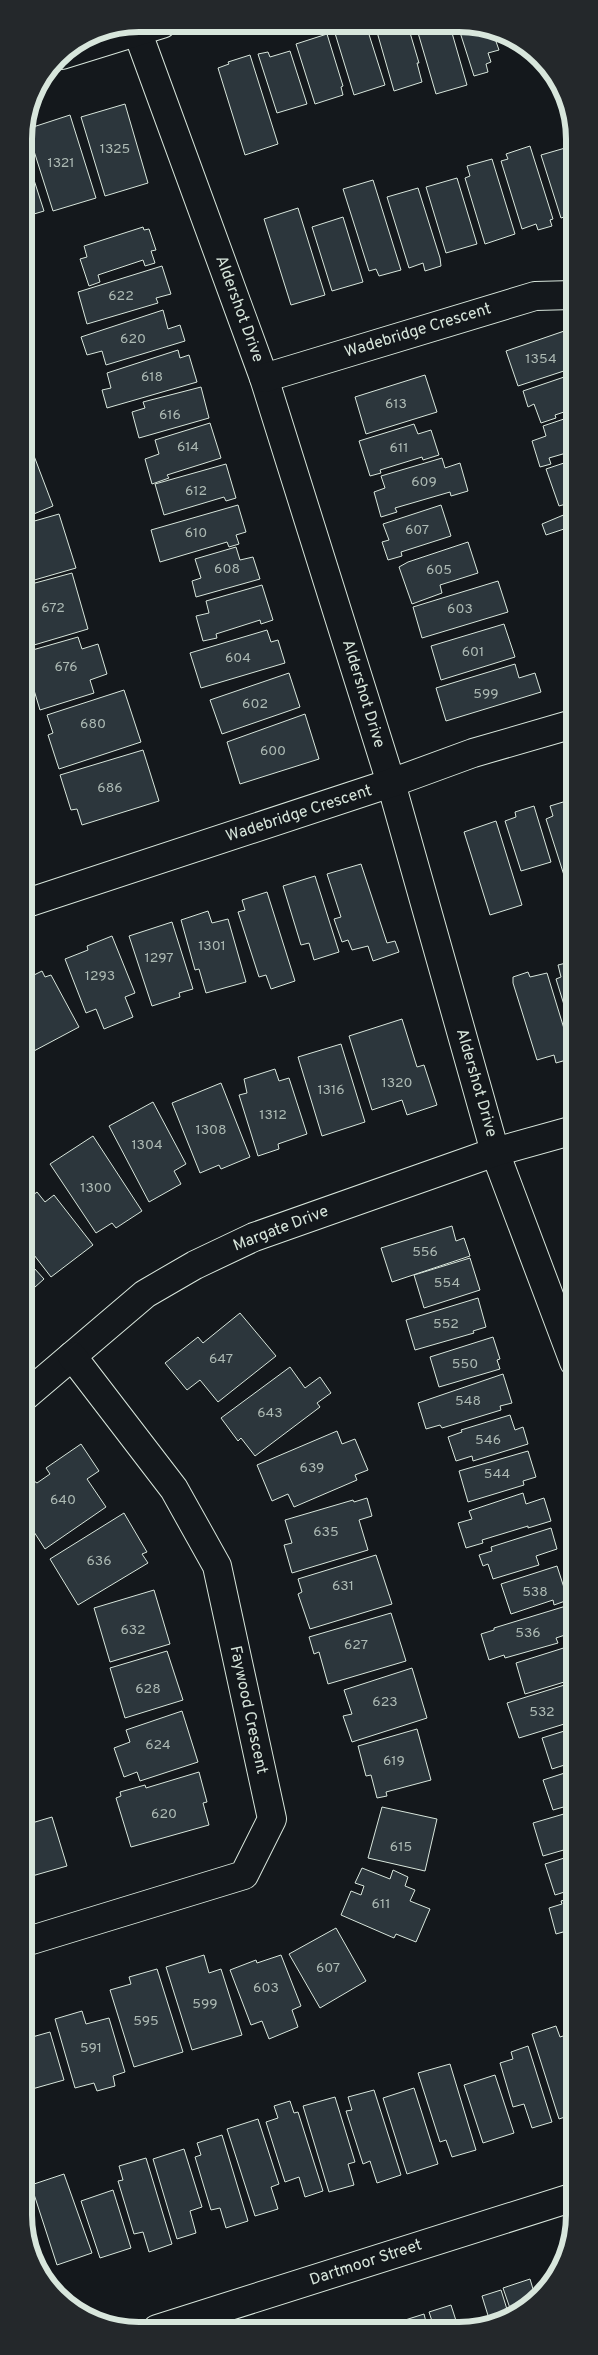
<svg xmlns="http://www.w3.org/2000/svg" width="598" height="2355" font-family="Overpass,sans-serif">
  <style>
    .building { fill: #2c363c; stroke: #d8e6dc }
    .lines { fill: none; stroke-linecap: round; stroke-linejoin: round }
    .minor-casing { stroke: #d8e6dc; stroke-width: 30 }
    .minor { stroke: #14181c; stroke-width: 28 }
    .labels { text-anchor: middle; dominant-baseline: central; stroke-width: 4; stroke-linejoin: round; paint-order: stroke }
    .number-label { font-size: 14px; fill: #adbab4 }
    .street-label { font-size: 16px; fill: #d8e6dc; stroke: #14181c }
    .rim { fill: none; stroke: #d8e6dc; stroke-width: 6 }
  </style>
  <rect width="100%" height="100%" fill="#14181c"/>
  <g class="building">
    <polygon points="351,25 366,25 385,85 354,95 334,30"/>
    <polygon points="375,25 408,26 419,63 417,63 422,82 394,91"/>
    <polygon points="416,26 450,26 467,85 436,94"/>
    <polygon points="458,26 482,26 493,33 499,50 488,53 491,62 486,64 488,72 474,76"/>
    <polygon points="327,34 343,86 341,87 343,95 315,104 296,44"/>
    <polygon points="290,51 307,104 277,113 258,54 268,52 270,57"/>
    <polygon points="250,55 278,144 245,155 218,68 229,64 228,62"/>
    <polygon points="125,104 148,183 105,196 81,117"/>
    <polygon points="70,115 96,198 53,211 27,129"/>
    <polygon points="530,146 553,219 550,220 552,226 538,230 536,224 522,229 501,161 508,159 506,154"/>
    <polygon points="572,146 573,214 561,218 541,155"/>
    <polygon points="24,149 44,211 24,217"/>
    <polygon points="492,159 515,234 485,244 465,178 470,176 467,166"/>
    <polygon points="457,178 477,244 446,253 426,187"/>
    <polygon points="373,180 401,270 379,276 376,269 369,271 343,189"/>
    <polygon points="418,188 440,258 441,266 425,271 423,263 409,268 387,197"/>
    <polygon points="298,208 325,295 291,305 264,219"/>
    <polygon points="343,217 363,282 332,291 312,227"/>
    <polygon points="143,227 144,230 149,229 156,250 151,251 155,263 145,266 143,260 98,275 100,282 89,286 80,259 87,257 84,246"/>
    <polygon points="162,266 171,294 156,298 158,303 87,324 78,292"/>
    <polygon points="163,310 168,329 180,325 185,341 106,365 102,351 87,355 81,337"/>
    <polygon points="573,328 573,368 518,386 506,351"/>
    <polygon points="178,350 180,358 189,355 197,382 107,408 102,390 111,388 107,373"/>
    <polygon points="573,374 573,409 555,415 556,418 541,423 534,404 528,407 523,391"/>
    <polygon points="425,375 437,412 366,434 355,397"/>
    <polygon points="201,387 209,418 139,438 132,412 145,408 143,402"/>
    <polygon points="573,416 573,451 549,458 551,464 540,467 532,441 546,436 543,426"/>
    <polygon points="210,423 221,458 167,475 169,478 152,484 145,459 159,454 155,440"/>
    <polygon points="414,424 418,434 431,430 439,455 423,460 422,457 380,470 381,473 370,476 359,441"/>
    <polygon points="31,448 53,506 24,518 24,451"/>
    <polygon points="442,458 445,468 460,463 468,491 451,496 450,492 395,508 397,512 381,517 374,492 385,488 381,476"/>
    <polygon points="573,460 573,502 559,506 546,469"/>
    <polygon points="226,464 236,498 226,501 224,497 164,515 155,484"/>
    <polygon points="238,505 246,532 236,535 239,544 229,547 227,542 160,562 151,530"/>
    <polygon points="441,505 451,536 401,552 402,556 388,560 382,542 389,540 383,524"/>
    <polygon points="573,511 573,551 571,552 564,529 546,535 542,524"/>
    <polygon points="59,514 76,568 24,583 24,524"/>
    <polygon points="468,542 478,573 440,585 442,593 412,604 399,567 408,562"/>
    <polygon points="236,547 240,560 253,557 260,579 196,597 192,581 201,578 195,559"/>
    <polygon points="72,573 88,629 24,648 24,586"/>
    <polygon points="498,581 508,612 422,638 413,607"/>
    <polygon points="262,585 273,620 261,624 260,620 216,634 217,638 203,641 196,616 209,613 206,601"/>
    <polygon points="504,624 515,657 441,680 431,646"/>
    <polygon points="267,630 271,642 278,640 285,663 201,688 190,653"/>
    <polygon points="78,637 82,649 98,644 107,674 90,680 94,693 40,710 24,657 31,655 29,651"/>
    <polygon points="515,664 519,678 535,673 541,692 446,721 436,688"/>
    <polygon points="289,673 300,707 222,734 210,700"/>
    <polygon points="124,690 141,742 59,769 48,735 53,733 47,715"/>
    <polygon points="305,714 319,759 240,784 227,742"/>
    <polygon points="143,750 159,801 82,825 77,809 71,810 60,775"/>
    <polygon points="573,799 574,893 570,894 546,819 553,816 550,806"/>
    <polygon points="534,806 551,862 521,871 505,821 516,817 515,812"/>
    <polygon points="496,821 522,905 490,915 464,832"/>
    <polygon points="361,864 387,943 395,941 399,952 373,961 368,946 352,950 348,940 342,942 334,919 341,917 327,874"/>
    <polygon points="315,876 339,952 314,960 309,943 301,945 283,886"/>
    <polygon points="267,892 295,981 271,989 266,975 259,977 238,912 245,910 242,900"/>
    <polygon points="208,911 212,923 228,919 246,982 206,993 199,969 195,970 181,920"/>
    <polygon points="172,922 193,989 179,993 180,997 152,1006 129,936"/>
    <polygon points="112,936 135,993 125,997 133,1017 104,1029 96,1009 86,1013 65,959 88,950 87,946"/>
    <polygon points="574,961 574,1037 556,979 561,977 558,965"/>
    <polygon points="42,971 45,977 51,975 79,1027 32,1052 24,1037 24,980"/>
    <polygon points="528,972 530,977 547,973 573,1058 556,1063 554,1055 537,1060 513,983 513,977"/>
    <polygon points="402,1019 417,1067 424,1065 437,1105 407,1115 402,1100 372,1110 349,1036"/>
    <polygon points="341,1044 365,1122 322,1136 298,1057"/>
    <polygon points="275,1069 279,1081 289,1078 307,1134 278,1144 279,1149 258,1156 239,1095 247,1093 244,1079"/>
    <polygon points="24,1072 34,1085 24,1093"/>
    <polygon points="221,1083 250,1157 221,1169 219,1165 200,1173 172,1103"/>
    <polygon points="153,1102 186,1164 174,1171 181,1184 149,1202 109,1126"/>
    <polygon points="93,1136 142,1211 116,1228 112,1223 96,1233 50,1164"/>
    <polygon points="37,1192 45,1202 54,1195 93,1245 51,1277 24,1242 24,1202"/>
    <polygon points="452,1226 456,1241 464,1238 470,1256 392,1282 381,1248"/>
    <polygon points="24,1257 44,1279 25,1296 29,1300 24,1304"/>
    <polygon points="470,1258 480,1290 424,1308 414,1275"/>
    <polygon points="478,1298 486,1327 473,1331 474,1333 415,1350 406,1320"/>
    <polygon points="240,1313 276,1356 218,1402 200,1380 187,1390 165,1363 198,1337 203,1343"/>
    <polygon points="493,1337 500,1359 497,1360 500,1369 439,1387 430,1357"/>
    <polygon points="290,1367 305,1388 320,1377 331,1393 317,1403 320,1407 255,1456 241,1438 238,1441 221,1418"/>
    <polygon points="503,1374 512,1403 500,1406 501,1410 442,1428 440,1425 426,1429 418,1403"/>
    <polygon points="510,1415 515,1430 523,1427 528,1444 473,1461 472,1456 456,1461 448,1437 462,1432 461,1430"/>
    <polygon points="337,1431 342,1444 355,1439 368,1470 355,1475 357,1480 294,1507 288,1494 272,1501 257,1465"/>
    <polygon points="81,1444 99,1471 87,1479 106,1507 45,1549 25,1518 24,1488 34,1481 37,1483 50,1474 46,1468"/>
    <polygon points="528,1451 536,1477 523,1481 524,1485 468,1502 459,1471"/>
    <polygon points="523,1493 526,1504 544,1498 551,1521 528,1528 528,1526 482,1540 483,1543 466,1548 458,1523 472,1519 469,1511"/>
    <polygon points="367,1498 372,1516 359,1520 368,1550 292,1573 284,1545 292,1543 285,1520 353,1500 354,1502"/>
    <polygon points="124,1513 147,1552 142,1554 148,1563 78,1605 50,1559"/>
    <polygon points="551,1528 557,1549 536,1556 539,1565 493,1579 488,1564 483,1566 479,1555 492,1551 491,1547"/>
    <polygon points="376,1555 392,1604 310,1629 298,1594 302,1592 298,1579"/>
    <polygon points="557,1566 568,1600 554,1605 553,1600 511,1614 501,1584"/>
    <polygon points="154,1590 170,1644 110,1662 94,1608"/>
    <polygon points="566,1606 574,1632 556,1638 558,1643 505,1658 504,1655 489,1660 481,1634 494,1630 494,1628"/>
    <polygon points="391,1613 406,1661 328,1684 319,1652 314,1654 309,1637"/>
    <polygon points="573,1645 574,1679 525,1694 516,1663"/>
    <polygon points="167,1651 183,1700 125,1718 110,1668"/>
    <polygon points="412,1668 427,1718 352,1742 343,1716 352,1714 344,1690"/>
    <polygon points="574,1682 574,1721 519,1738 507,1703"/>
    <polygon points="182,1711 198,1762 140,1781 137,1772 124,1777 114,1748 130,1742 126,1730"/>
    <polygon points="574,1728 574,1762 552,1769 542,1738"/>
    <polygon points="417,1729 431,1780 386,1792 387,1796 377,1798 371,1775 366,1776 358,1746"/>
    <polygon points="574,1770 574,1804 553,1810 543,1780"/>
    <polygon points="199,1772 207,1802 203,1803 209,1825 131,1847 116,1798 121,1796 120,1792 145,1785 146,1788"/>
    <polygon points="25,1796 31,1817 25,1819"/>
    <polygon points="382,1807 437,1819 425,1871 368,1858"/>
    <polygon points="574,1811 574,1847 543,1856 533,1823"/>
    <polygon points="52,1817 67,1866 25,1878 25,1825"/>
    <polygon points="574,1855 574,1889 555,1895 545,1864"/>
    <polygon points="362,1868 390,1879 393,1870 408,1877 405,1886 415,1890 410,1901 430,1909 416,1942 396,1934 394,1938 341,1915 351,1891 361,1895 364,1886 355,1883"/>
    <polygon points="574,1897 574,1931 570,1932 570,1930 556,1934 549,1908 562,1904 561,1901"/>
    <polygon points="336,1928 366,1981 320,2008 289,1954"/>
    <polygon points="204,1955 209,1973 221,1969 242,2035 192,2050 166,1967"/>
    <polygon points="281,1955 301,2006 292,2010 298,2027 269,2039 262,2021 251,2025 230,1970 256,1960 257,1963"/>
    <polygon points="157,1969 183,2052 134,2067 110,1990 131,1984 129,1977"/>
    <polygon points="82,2011 86,2024 109,2018 125,2072 113,2076 115,2086 97,2091 94,2083 75,2088 55,2019"/>
    <polygon points="556,2026 560,2037 566,2035 574,2060 574,2114 559,2119 532,2034"/>
    <polygon points="50,2032 64,2080 25,2091 25,2039"/>
    <polygon points="528,2046 552,2122 532,2128 524,2104 513,2107 500,2063 513,2059 511,2052"/>
    <polygon points="450,2064 476,2150 452,2157 446,2140 440,2142 418,2073"/>
    <polygon points="495,2075 514,2133 483,2143 464,2085"/>
    <polygon points="414,2088 438,2164 407,2174 383,2098"/>
    <polygon points="374,2090 401,2175 377,2183 370,2161 363,2164 346,2111 352,2110 348,2097"/>
    <polygon points="335,2097 355,2162 348,2164 354,2185 329,2192 303,2106"/>
    <polygon points="290,2101 294,2113 298,2112 323,2191 305,2197 299,2177 285,2182 266,2122 278,2118 274,2106"/>
    <polygon points="258,2119 279,2184 271,2187 278,2209 255,2216 227,2129"/>
    <polygon points="222,2135 248,2221 226,2228 220,2208 211,2210 195,2157 201,2155 197,2143"/>
    <polygon points="184,2149 202,2207 190,2211 196,2233 177,2239 153,2159"/>
    <polygon points="146,2158 172,2244 149,2252 143,2232 134,2234 118,2181 123,2180 119,2166"/>
    <polygon points="64,2174 92,2253 57,2265 31,2185"/>
    <polygon points="113,2190 131,2248 100,2258 81,2201"/>
    <polygon points="530,2279 536,2299 513,2317 503,2288"/>
    <polygon points="501,2290 510,2319 477,2329 477,2326 490,2322 482,2296"/>
    <polygon points="451,2305 459,2330 435,2330 429,2312"/>
    <polygon points="424,2314 428,2330 405,2330 402,2321"/>
  </g>
  <g class="lines">
    <g class="minor-casing">
      <g id="minor">
        <polyline points="135,25 264,378 391,783 495,1152 574,1362"/>
        <polyline points="62,55 162,24"/>
        <polyline points="264,378 535,296 573,295"/>
        <polyline points="24,904 391,783 473,753 573,724"/>
        <polyline points="24,1397 145,1294 195,1265 254,1237 495,1152 574,1130"/>
        <polyline points="25,1942 244,1875 272,1819 217,1566 174,1489 72,1356"/>
        <polyline points="157,2329 574,2197"/>
      </g>
    </g>
    <use href="#minor" class="minor"/>
  </g>
  <g class="labels">
    <g class="number-label">
      <text x="115" y="149">1325</text>
      <text x="61" y="163">1321</text>
      <text x="121" y="296">622</text>
      <text x="133" y="339">620</text>
      <text x="541" y="359">1354</text>
      <text x="152" y="377">618</text>
      <text x="396" y="404">613</text>
      <text x="170" y="415">616</text>
      <text x="188" y="447">614</text>
      <text x="399" y="448">611</text>
      <text x="424" y="482">609</text>
      <text x="196" y="491">612</text>
      <text x="417" y="530">607</text>
      <text x="196" y="533">610</text>
      <text x="227" y="569">608</text>
      <text x="439" y="570">605</text>
      <text x="53" y="608">672</text>
      <text x="460" y="609">603</text>
      <text x="473" y="652">601</text>
      <text x="238" y="658">604</text>
      <text x="66" y="667">676</text>
      <text x="486" y="694">599</text>
      <text x="255" y="704">602</text>
      <text x="93" y="724">680</text>
      <text x="273" y="751">600</text>
      <text x="110" y="788">686</text>
      <text x="212" y="946">1301</text>
      <text x="159" y="958">1297</text>
      <text x="100" y="976">1293</text>
      <text x="397" y="1083">1320</text>
      <text x="331" y="1090">1316</text>
      <text x="273" y="1115">1312</text>
      <text x="211" y="1130">1308</text>
      <text x="147" y="1145">1304</text>
      <text x="96" y="1188">1300</text>
      <text x="425" y="1252">556</text>
      <text x="447" y="1283">554</text>
      <text x="446" y="1324">552</text>
      <text x="221" y="1359">647</text>
      <text x="465" y="1364">550</text>
      <text x="468" y="1401">548</text>
      <text x="270" y="1413">643</text>
      <text x="488" y="1440">546</text>
      <text x="312" y="1468">639</text>
      <text x="497" y="1474">544</text>
      <text x="63" y="1500">640</text>
      <text x="326" y="1532">635</text>
      <text x="99" y="1561">636</text>
      <text x="343" y="1586">631</text>
      <text x="535" y="1592">538</text>
      <text x="133" y="1630">632</text>
      <text x="528" y="1633">536</text>
      <text x="356" y="1645">627</text>
      <text x="148" y="1689">628</text>
      <text x="385" y="1702">623</text>
      <text x="542" y="1712">532</text>
      <text x="158" y="1745">624</text>
      <text x="394" y="1761">619</text>
      <text x="164" y="1814">620</text>
      <text x="401" y="1847">615</text>
      <text x="381" y="1904">611</text>
      <text x="328" y="1968">607</text>
      <text x="266" y="1988">603</text>
      <text x="205" y="2004">599</text>
      <text x="146" y="2021">595</text>
      <text x="91" y="2048">591</text>
    </g>
    <g class="street-label">
      <text transform="translate(239 309) rotate(70)">Aldershot Drive</text>
      <text transform="translate(418 331) rotate(-17)">Wadebridge Crescent</text>
      <text transform="translate(363 694) rotate(73)">Aldershot Drive</text>
      <text transform="translate(299 814) rotate(-18)">Wadebridge Crescent</text>
      <text transform="translate(476 1083) rotate(74)">Aldershot Drive</text>
      <text transform="translate(281 1229) rotate(-21)">Margate Drive</text>
      <text transform="translate(248 1710) rotate(78)">Faywood Crescent</text>
      <text transform="translate(366 2263) rotate(-18)">Dartmoor Street</text>
    </g>
  </g>
  <path d="M0 0H598V2355H0ZM139 32H459A107 107 0 0 1 566 139V2215A107 107 0 0 1 459 2322H139A107 107 0 0 1 32 2215V139A107 107 0 0 1 139 32Z" fill="#24282b" fill-rule="evenodd"/>
  <path class="rim" d="M139 32H459A107 107 0 0 1 566 139V2215A107 107 0 0 1 459 2322H139A107 107 0 0 1 32 2215V139A107 107 0 0 1 139 32Z"/>
</svg>
